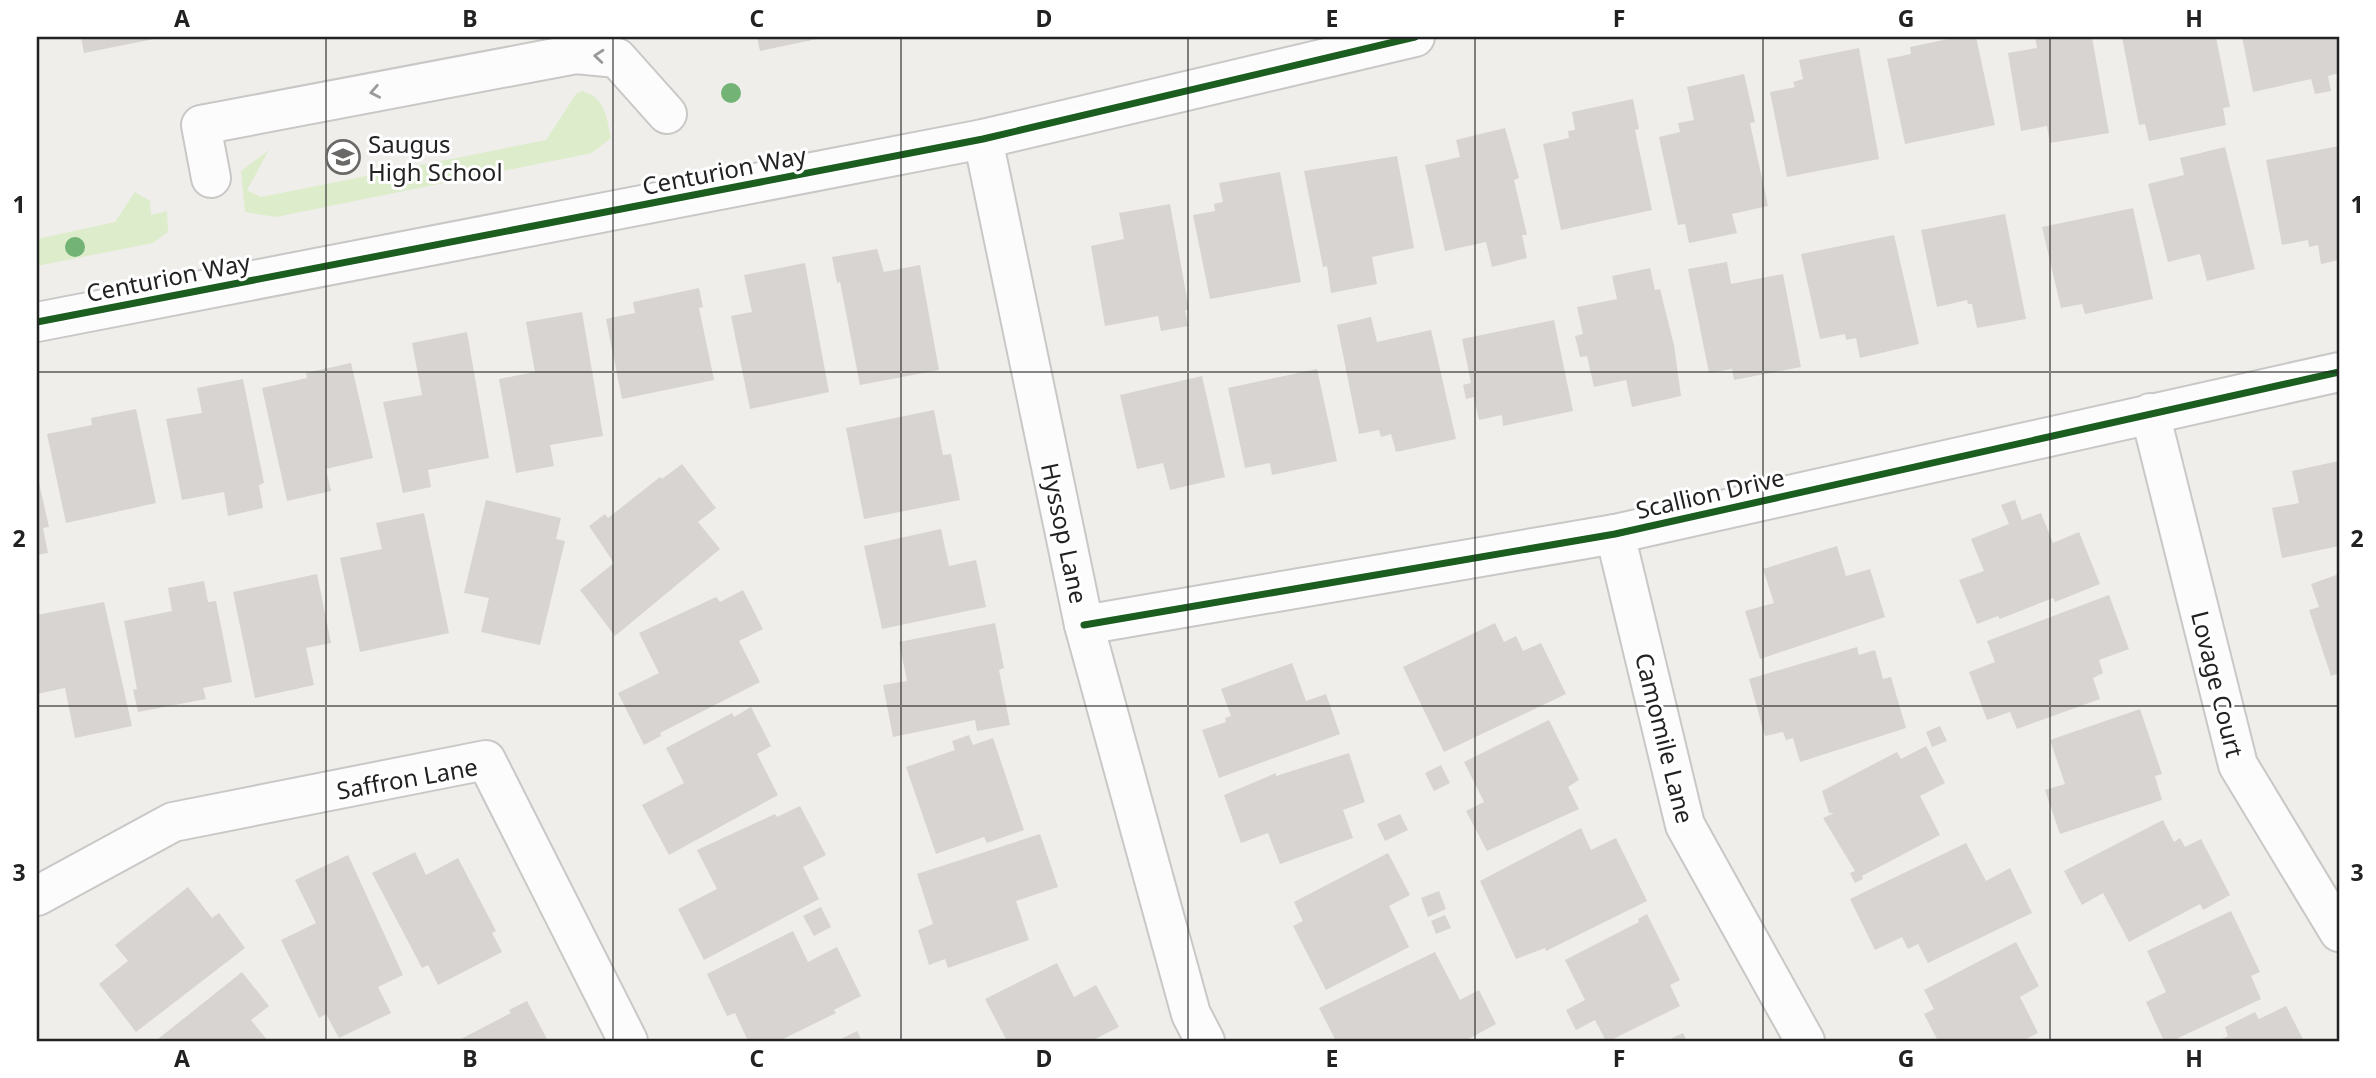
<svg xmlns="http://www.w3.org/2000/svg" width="2376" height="1078" font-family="'Noto Sans',sans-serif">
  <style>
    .grass { fill: #ddeccb }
    .building { fill: #d7d4d2 }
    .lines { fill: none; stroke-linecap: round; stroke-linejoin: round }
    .minor-casing { stroke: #c9c8c7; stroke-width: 42 }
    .minor { stroke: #fdfcfc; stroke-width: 38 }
    .cycleway-casing { stroke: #fff; stroke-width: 11 }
    .cycleway { stroke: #1b5e20; stroke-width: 7 }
    .tree { fill: #73b476 }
    .oneway { stroke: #9a9a9a }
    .grid { fill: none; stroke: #222; stroke-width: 2; stroke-opacity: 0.55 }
    .labels { text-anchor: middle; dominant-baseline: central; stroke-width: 6; stroke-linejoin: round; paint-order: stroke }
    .poi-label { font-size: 24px; fill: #222; stroke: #fff; text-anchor: start }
    .street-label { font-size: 24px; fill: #222; stroke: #fff }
    .neatline { fill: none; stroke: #222; stroke-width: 2.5 }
    .grid-label { font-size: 23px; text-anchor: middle; font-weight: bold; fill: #222 }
  </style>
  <rect width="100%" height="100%" fill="#f0eeeb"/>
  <g class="grass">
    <path d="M582,91C606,98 606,116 611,138L592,153L276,217L245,212L241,171L269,150L247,190L261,197L546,140L576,94Z"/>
    <polygon points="135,192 150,201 151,215 167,211 168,232 153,243 37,266 37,239 115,222"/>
  </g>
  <g class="building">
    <polygon points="81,37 158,37 159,38 84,53"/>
    <polygon points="757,37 822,37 822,38 760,51"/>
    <polygon points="1958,37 1976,37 1995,125 1905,144 1887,59 1911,54 1910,47"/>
    <polygon points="2035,37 2092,37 2109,133 2050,143 2047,126 2021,131 2008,53 2037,48"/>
    <polygon points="2122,37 2216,37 2230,107 2223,108 2226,125 2149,141 2145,124 2139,125"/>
    <polygon points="2242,37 2337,37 2339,73 2328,76 2331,91 2315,94 2311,79 2253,92"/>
    <polygon points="1859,48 1879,159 1787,177 1770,92 1795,87 1793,82 1803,79 1799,60"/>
    <polygon points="1744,74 1755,122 1750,123 1768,206 1732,214 1737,233 1689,243 1685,224 1678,225 1659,137 1680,132 1678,123 1694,120 1687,87"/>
    <polygon points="1633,99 1639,129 1635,130 1652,210 1561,230 1543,144 1569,138 1568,131 1575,130 1572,112"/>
    <polygon points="1505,128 1519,178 1514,180 1527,235 1522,235 1527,258 1492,267 1486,242 1445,251 1425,165 1460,157 1456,140"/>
    <polygon points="2339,146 2339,260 2321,264 2318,245 2309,247 2308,240 2282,245 2266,160"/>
    <polygon points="2225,147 2255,269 2207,281 2200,254 2168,262 2148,184 2184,175 2180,158"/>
    <polygon points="1397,156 1414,248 1372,257 1377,284 1331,293 1327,266 1323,267 1304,171"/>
    <polygon points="1280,172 1301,282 1210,299 1193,215 1215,211 1214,204 1223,202 1219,183"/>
    <polygon points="1170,204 1189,310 1185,310 1188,326 1161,331 1158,316 1105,326 1091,246 1124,239 1119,213"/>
    <polygon points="2133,208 2153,299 2085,314 2082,304 2061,308 2042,227"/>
    <polygon points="2005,214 2026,319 1977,328 1972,304 1968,304 1967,300 1937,307 1921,230"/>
    <polygon points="1894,235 1919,344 1860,358 1856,338 1846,340 1845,334 1820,339 1801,254"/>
    <polygon points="877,249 884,272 920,265 939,370 860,385 840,282 837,283 832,257"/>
    <polygon points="1727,262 1731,284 1783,274 1801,367 1734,380 1732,369 1709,373 1688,269"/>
    <polygon points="805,263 829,392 750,409 731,316 752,312 744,275"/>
    <polygon points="1650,268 1655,290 1660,289 1674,345 1681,396 1632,407 1626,380 1594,387 1587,356 1580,357 1575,336 1583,334 1577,307 1617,299 1612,276"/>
    <polygon points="699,288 703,307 699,308 714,380 622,399 606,319 635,313 633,302"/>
    <polygon points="582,312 603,436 550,445 554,466 516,473 499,379 535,372 526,322"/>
    <polygon points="1371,317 1377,342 1431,330 1456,439 1396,452 1391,434 1381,437 1379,430 1359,434 1337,325"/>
    <polygon points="1554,320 1573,411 1503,426 1502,415 1479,420 1474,397 1466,399 1463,385 1471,383 1462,339"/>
    <polygon points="467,332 489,458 428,470 431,487 403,493 383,402 422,395 412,343"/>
    <polygon points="351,363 373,458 326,469 331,491 287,501 262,388 307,378 306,373"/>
    <polygon points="1317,369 1337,461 1272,475 1270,463 1245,468 1228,388"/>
    <polygon points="1202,376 1225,477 1170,490 1163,463 1137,469 1120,395"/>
    <polygon points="243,379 264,483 259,485 263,508 228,516 224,492 182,500 166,419 202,413 197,388"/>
    <polygon points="136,409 156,503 66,523 47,434 92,425 91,418"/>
    <polygon points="934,410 943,455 951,454 960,500 864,519 846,428"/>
    <polygon points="2339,461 2339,546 2282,558 2272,508 2299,503 2292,471"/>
    <polygon points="682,464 716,508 698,522 720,549 615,636 580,590 614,563 589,526 605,514 608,518 660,477 662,479"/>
    <polygon points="37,474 49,527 43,528 48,553 37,555"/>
    <polygon points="486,500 561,518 556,539 565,541 540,645 481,632 489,598 464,593"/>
    <polygon points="2015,500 2022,520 2041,513 2053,543 2079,532 2100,584 2055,602 2053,598 2000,619 1998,616 1977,624 1959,580 1984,571 1971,539 2009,524 2001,505"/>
    <polygon points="424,513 449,633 360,652 340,558 382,549 376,523"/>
    <polygon points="941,529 949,566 976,560 986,607 882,629 864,546"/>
    <polygon points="1837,546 1846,576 1870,569 1885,617 1760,659 1745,611 1774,603 1763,569"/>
    <polygon points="317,574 331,643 306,648 314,685 255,698 233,592"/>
    <polygon points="2339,574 2339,673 2331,676 2309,610 2319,607 2311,584"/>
    <polygon points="204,581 208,602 216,601 232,682 203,688 206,699 138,712 133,690 137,689 124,621 172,611 168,588"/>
    <polygon points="743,590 763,629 739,641 760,682 660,733 661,736 644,745 618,693 659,673 639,633 716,597 720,602"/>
    <polygon points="2109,595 2129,649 2099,660 2103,673 2093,678 2100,699 2017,729 2010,712 1987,720 1969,672 1995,662 1987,641"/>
    <polygon points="104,602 132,726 75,738 65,688 37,694 37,615"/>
    <polygon points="995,623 1004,668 999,670 1010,725 977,731 975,720 893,737 883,685 907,681 899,642"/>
    <polygon points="1495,623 1504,642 1516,636 1523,651 1541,643 1566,694 1444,752 1403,667"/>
    <polygon points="1857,647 1859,655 1875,650 1883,679 1891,677 1906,728 1800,762 1793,738 1786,740 1783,732 1765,736 1749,679"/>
    <polygon points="1292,663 1306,701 1326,694 1340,734 1219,778 1202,730 1226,722 1225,718 1231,716 1221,689"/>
    <polygon points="751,707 771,746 757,754 778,795 669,855 642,805 684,783 666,748 732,713 734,717"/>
    <polygon points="2140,709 2162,774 2155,776 2162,800 2060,834 2045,790 2065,784 2050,740"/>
    <polygon points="1549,720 1579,780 1568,787 1579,809 1487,851 1466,811 1484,802 1464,762"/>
    <polygon points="1940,726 1947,741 1932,747 1926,732"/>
    <polygon points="969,735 973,745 993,738 1024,830 987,843 984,837 936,854 906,767 955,750 952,741"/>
    <polygon points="1926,746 1945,783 1920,796 1940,835 1862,876 1863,879 1855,883 1850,873 1855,871 1823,818 1834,813 1829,813 1822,791 1897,752 1901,759"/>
    <polygon points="1349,753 1365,802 1343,810 1353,838 1280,864 1268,833 1241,843 1224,795 1276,773 1276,776"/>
    <polygon points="1441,765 1450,783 1434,791 1425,773"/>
    <polygon points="800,806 826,855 803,867 819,899 704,960 678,909 717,889 697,850 775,814 777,817"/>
    <polygon points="1400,814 1408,830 1385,841 1377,824"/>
    <polygon points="2163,820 2174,842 2180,838 2185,847 2201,839 2230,895 2203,910 2200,904 2129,942 2103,893 2082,905 2064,871"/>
    <polygon points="1581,828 1591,850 1616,838 1647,901 1546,951 1545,948 1516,959 1480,881"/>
    <polygon points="1040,834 1058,887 1016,901 1029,940 948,968 945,959 929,965 918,930 933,924 917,874"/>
    <polygon points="1966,843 1986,881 2010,868 2032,913 1928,963 1918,944 1908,949 1902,937 1875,950 1850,899"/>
    <polygon points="415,852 426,875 458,858 496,931 492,933 502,952 438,985 428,965 422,968 372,873"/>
    <polygon points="1388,853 1410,895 1389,906 1409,947 1326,990 1293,926 1303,921 1294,902"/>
    <polygon points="348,855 403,975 378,987 391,1013 339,1038 326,1014 319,1018 281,940 316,923 295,880"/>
    <polygon points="188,887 212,918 219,913 245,948 136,1032 99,984 128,961 115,945"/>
    <polygon points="1439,891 1446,909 1428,917 1421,898"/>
    <polygon points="821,907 831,927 814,936 803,916"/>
    <polygon points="2231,911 2260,972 2251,976 2261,999 2172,1041 2164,1041 2146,1002 2166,992 2147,951"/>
    <polygon points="1647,914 1680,980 1670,985 1680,1006 1609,1041 1606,1041 1595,1020 1576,1030 1566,1010 1585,1000 1565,960 1639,922 1638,919"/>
    <polygon points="1445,915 1451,928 1436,934 1431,921"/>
    <polygon points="793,931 808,962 837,947 861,996 834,1010 836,1013 779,1041 748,1041 735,1013 727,1016 707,974"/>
    <polygon points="2016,942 2039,986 2020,997 2038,1033 2022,1041 1938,1041 1924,1014 1934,1009 1924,990"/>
    <polygon points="1435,952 1460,1000 1479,990 1496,1024 1465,1041 1336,1041 1319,1008"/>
    <polygon points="1057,963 1074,997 1096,985 1119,1027 1091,1041 1007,1041 985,999"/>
    <polygon points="242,972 269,1006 251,1020 268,1041 160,1041 158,1039"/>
    <polygon points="527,1001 548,1041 457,1041 511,1013 509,1010"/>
    <polygon points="2286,1006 2304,1041 2218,1041 2228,1036 2225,1027 2255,1012 2259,1019"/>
    <polygon points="857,1031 862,1041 837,1041"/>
    <polygon points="1683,1033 1687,1041 1666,1041"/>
  </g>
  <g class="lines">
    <g class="minor-casing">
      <g id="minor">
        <polyline points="983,139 1084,625 1191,1014 1205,1041"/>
        <polyline points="211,178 201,125 576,54 617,58 667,114"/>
        <polyline points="37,322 983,139 1415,37"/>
        <polyline points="2150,413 2238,765 2339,932"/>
        <polyline points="1615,534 1685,825 1805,1041"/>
        <polyline points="1084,625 1615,534 2339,372"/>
        <polyline points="37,896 173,822 486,760 628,1041"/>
      </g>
    </g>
    <use href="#minor" class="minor"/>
    <g class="cycleway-casing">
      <g id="cycleway">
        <polyline points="37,322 983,139 1415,37"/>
        <polyline points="1084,625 1615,534 2339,372"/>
      </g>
    </g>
    <use href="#cycleway" class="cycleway"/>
  </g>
  <g class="tree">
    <circle cx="731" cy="93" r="10"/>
    <circle cx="75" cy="247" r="10"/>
  </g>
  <defs><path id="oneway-chevron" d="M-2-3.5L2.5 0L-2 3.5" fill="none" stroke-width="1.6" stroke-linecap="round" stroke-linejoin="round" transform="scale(1.75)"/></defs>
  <g class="oneway">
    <use href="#oneway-chevron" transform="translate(599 56) rotate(-175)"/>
    <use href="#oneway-chevron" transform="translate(375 92) rotate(169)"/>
  </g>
  <path class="grid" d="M326,37V1041M613,37V1041M901,37V1041M1188,37V1041M1475,37V1041M1763,37V1041M2050,37V1041M37,372H2339M37,706H2339"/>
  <defs>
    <g id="school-ring" transform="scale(1.75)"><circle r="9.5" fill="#fff" stroke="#6a6968" stroke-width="1.5"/><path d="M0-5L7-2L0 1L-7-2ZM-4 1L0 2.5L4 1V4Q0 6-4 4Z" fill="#6a6968"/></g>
  </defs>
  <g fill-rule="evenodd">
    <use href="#school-ring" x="343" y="157"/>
  </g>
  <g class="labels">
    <g class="poi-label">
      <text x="368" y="143">Saugus<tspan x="368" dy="28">High School</tspan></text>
    </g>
    <g class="street-label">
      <text transform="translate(724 170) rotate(-11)">Centurion Way</text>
      <text transform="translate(168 277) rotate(-11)">Centurion Way</text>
      <text transform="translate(1710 493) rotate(-13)">Scallion Drive</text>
      <text transform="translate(1065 533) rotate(78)">Hyssop Lane</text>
      <text transform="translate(2218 684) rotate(76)">Lovage Court</text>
      <text transform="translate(1665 738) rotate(76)">Camomile Lane</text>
      <text transform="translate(407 778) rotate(-10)">Saffron Lane</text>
    </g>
  </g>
  <rect width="2376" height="1078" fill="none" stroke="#ffffff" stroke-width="77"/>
  <rect x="38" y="38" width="2300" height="1002" class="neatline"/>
  <g class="grid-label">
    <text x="182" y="27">A</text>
    <text x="470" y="27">B</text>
    <text x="757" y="27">C</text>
    <text x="1044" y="27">D</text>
    <text x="1332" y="27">E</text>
    <text x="1619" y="27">F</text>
    <text x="1906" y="27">G</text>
    <text x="2194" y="27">H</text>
    <text x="19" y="213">1</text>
    <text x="2357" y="213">1</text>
    <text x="19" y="547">2</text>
    <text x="2357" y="547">2</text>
    <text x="19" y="881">3</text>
    <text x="2357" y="881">3</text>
    <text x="182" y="1067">A</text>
    <text x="470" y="1067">B</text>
    <text x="757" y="1067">C</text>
    <text x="1044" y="1067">D</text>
    <text x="1332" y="1067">E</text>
    <text x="1619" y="1067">F</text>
    <text x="1906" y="1067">G</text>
    <text x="2194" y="1067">H</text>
  </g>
</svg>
